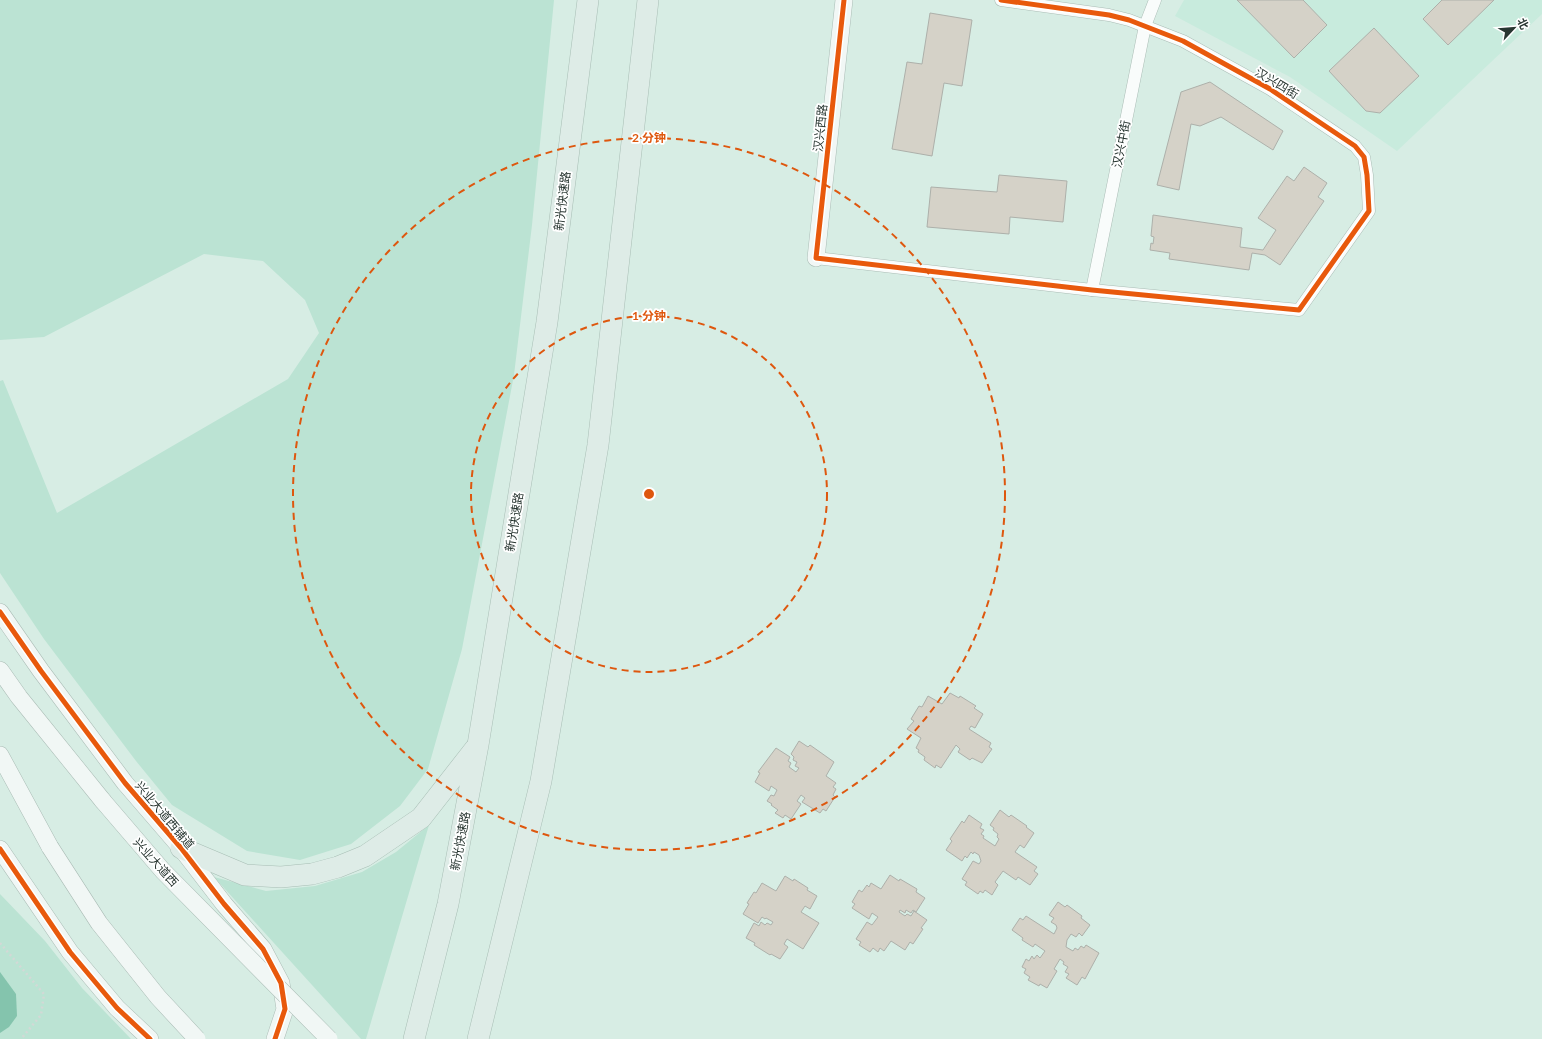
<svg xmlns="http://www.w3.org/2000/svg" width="1542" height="1039" font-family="Lato,'Noto Sans SC',sans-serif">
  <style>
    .built { fill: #c8ebdd }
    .green { fill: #bbe3d3 }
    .water { fill: #84c4ad }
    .building { fill: #d5d2c8; stroke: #adb0aa }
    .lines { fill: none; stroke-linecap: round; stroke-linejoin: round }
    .street-casing { stroke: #aabcb5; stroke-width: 13 }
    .secondary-casing { stroke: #aabcb5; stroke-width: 18 }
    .highway-casing { stroke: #a8beb5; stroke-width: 22 }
    .path { stroke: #d3d9d6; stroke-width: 2.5; stroke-dasharray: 2 3; stroke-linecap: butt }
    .street { stroke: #f9fcfb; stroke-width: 12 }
    .secondary { stroke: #f1f7f5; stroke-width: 17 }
    .highway { stroke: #deece7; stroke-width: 21 }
    .secondary-bridge-casing { stroke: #aabcb5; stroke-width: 18; stroke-linecap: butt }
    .secondary-bridge { stroke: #f1f7f5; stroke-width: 17 }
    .cycleway-casing { stroke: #fff; stroke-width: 8 }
    .cycleway { stroke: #e8590c; stroke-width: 5 }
    .ring { fill: none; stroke: #de570e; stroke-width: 2; stroke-dasharray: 7 5 }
    .labels { text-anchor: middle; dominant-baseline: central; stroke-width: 3.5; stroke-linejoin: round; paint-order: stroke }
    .street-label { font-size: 12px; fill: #283631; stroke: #fff }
    .centre { fill: #de570e; stroke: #fff; stroke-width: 2 }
    .ring-label { font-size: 12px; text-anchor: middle; font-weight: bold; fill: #de570e; stroke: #fff; stroke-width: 3.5; stroke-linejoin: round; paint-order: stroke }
  </style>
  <rect width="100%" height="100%" fill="#d7ede4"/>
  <polygon class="built" points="1184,0 1542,0 1542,14 1397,151 1290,77 1175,16"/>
  <g class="green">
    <polygon points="0,0 554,0 532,225 514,375 462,649 428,769 400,806 351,844 300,860 247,851 172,805 136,761 44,639 0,573 0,381 3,380 57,513 288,379 319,333 305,300 263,261 204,254 44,337 0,340"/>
    <polygon points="429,825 366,1039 361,1039 214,877 266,891 315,886 362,872 396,852"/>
    <polygon points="0,894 45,941 82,988 131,1039 0,1039"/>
  </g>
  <polygon class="water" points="0,972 16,994 17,1016 9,1027 0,1033"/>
  <g class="building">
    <polygon points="1237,0 1303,0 1327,25 1294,58"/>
    <polygon points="1442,0 1494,0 1448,45 1423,19"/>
    <polygon points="930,13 972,20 962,86 944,83 932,156 892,149 907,62 922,64"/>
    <polygon points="1374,28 1419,76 1380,113 1366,111 1329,71"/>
    <polygon points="1210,82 1283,131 1273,150 1221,117 1200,126 1191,124 1179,190 1157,185 1181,92"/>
    <polygon points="1304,167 1327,183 1318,197 1324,201 1280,265 1265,255 1252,253 1249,270 1169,259 1170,253 1150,250 1151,243 1153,244 1154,237 1151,236 1153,215 1242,228 1240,247 1263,250 1276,230 1258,218 1287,176 1294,181"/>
    <polygon points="999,175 1067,181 1063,222 1010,217 1009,234 927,227 931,187 997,192"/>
    <polygon points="950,693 959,698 960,696 976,706 974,708 983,714 975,728 971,726 969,729 991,743 989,747 992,749 982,763 972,758 970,760 958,752 960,749 956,745 941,768 936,765 935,768 924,760 925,757 918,752 919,750 916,748 921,738 907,729 914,721 911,719 919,706 922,707 928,696 942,704"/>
    <polygon points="799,741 808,747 810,745 834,762 826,776 836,783 833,787 836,789 833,795 835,797 826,811 823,809 820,813 802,802 805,798 801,795 797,801 801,804 791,819 785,815 783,818 775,813 778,810 771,805 772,804 767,801 771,795 774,796 777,790 771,786 769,791 755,782 760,773 758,772 776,748 790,757 788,761 791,763 789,767 796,772 799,768 795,766 797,762 793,760 794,757 791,754"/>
    <polygon points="1000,810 1009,817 1011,815 1027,826 1026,827 1034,833 1024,848 1020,845 1015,852 1037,867 1034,871 1038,874 1030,885 1018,877 1016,880 1003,871 995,882 998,885 992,895 985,890 983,893 980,891 978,894 965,885 967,882 962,879 973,861 979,864 981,861 979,855 974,852 973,854 971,852 967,858 965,856 962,861 946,850 952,841 950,839 962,821 964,823 969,815 982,824 980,828 984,830 981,834 984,836 983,838 995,846 999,839 997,837 998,834 993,830 994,828 990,825"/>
    <polygon points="890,875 899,881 900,879 917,889 916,892 925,898 916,912 913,910 911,913 906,910 905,913 900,910 899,912 905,916 907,914 911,916 914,911 927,920 921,928 923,929 913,944 910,942 905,950 891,941 884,951 880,948 878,952 873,948 870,952 859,945 861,942 856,939 867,922 872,925 878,917 872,913 869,919 852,908 855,904 852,902 859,890 862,892 867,885 869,887 871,883 881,889"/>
    <polygon points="785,876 793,881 794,879 808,888 807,890 817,896 810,909 805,906 801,912 819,923 803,949 787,939 784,944 788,947 780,959 771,954 770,955 754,945 755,943 746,938 754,923 759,926 761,922 765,925 767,923 771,925 773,922 766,918 765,919 762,917 758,923 743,914 749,904 747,903 754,892 756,893 762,883 776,891"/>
    <polygon points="1058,902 1065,907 1067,905 1082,916 1081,918 1090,925 1082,936 1079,933 1076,937 1071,934 1067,940 1066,947 1073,951 1075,948 1078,950 1081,946 1084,948 1086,945 1099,953 1085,979 1082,977 1077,985 1066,978 1069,974 1065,972 1068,967 1063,964 1064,962 1060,959 1054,969 1057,971 1047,988 1040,984 1039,986 1028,980 1030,977 1024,973 1026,969 1022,967 1026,959 1029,961 1032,956 1034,959 1037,955 1040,958 1045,951 1035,944 1033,947 1022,940 1023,938 1012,930 1020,918 1023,920 1026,916 1054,934 1057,928 1056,925 1051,922 1054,918 1049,915"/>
  </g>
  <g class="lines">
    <g class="street-casing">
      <g id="street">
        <polyline points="816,258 1092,290 1299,310 1369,211 1367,175 1364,157 1355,146 1270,89 1183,41 1129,20 1109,15 1001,0"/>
        <polyline points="1092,290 1145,26 1155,0"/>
      </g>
    </g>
    <g class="secondary-casing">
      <g id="secondary">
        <polyline points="816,258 844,0"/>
        <polyline points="0,612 41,671 125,783 181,848 224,904 263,949 281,983 285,1009 275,1039"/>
        <polyline points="0,670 19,697 103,801"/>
        <polyline points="0,755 50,847"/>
        <polyline points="0,849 70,952 117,1008 150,1039"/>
      </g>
    </g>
    <g class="highway-casing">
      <g id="highway">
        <polyline points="181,848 245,875 281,877 312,874 338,867 365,856 421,818 475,749"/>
        <polyline points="414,1039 448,904 478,745 547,322 588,0"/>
        <polyline points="478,1039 541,781 598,445 648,0"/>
      </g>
    </g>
    <polyline class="path" points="0,943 44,994 41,1015 21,1039"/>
    <use href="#street" class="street"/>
    <use href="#secondary" class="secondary"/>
    <use href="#highway" class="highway"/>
    <g class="secondary-bridge-casing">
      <g id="secondary-bridge">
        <polyline points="103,801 163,871 329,1039"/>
        <polyline points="50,847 99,923 158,997 197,1039"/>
      </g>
    </g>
    <use href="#secondary-bridge" class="secondary-bridge"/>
    <g class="cycleway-casing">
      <g id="cycleway">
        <polyline points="844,0 816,258 1092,290 1299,310 1369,211 1367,175 1364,157 1355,146 1270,89 1183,41 1129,20 1109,15 1001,0"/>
        <polyline points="0,612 41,671 125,783 181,848 224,904 263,949 281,983 285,1009 275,1039"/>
        <polyline points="0,849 70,952 117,1008 150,1039"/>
      </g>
    </g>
    <use href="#cycleway" class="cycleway"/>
  </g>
  <g class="ring">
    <circle cx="649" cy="494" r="178"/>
    <circle cx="649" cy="494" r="356"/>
  </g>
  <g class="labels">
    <g class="street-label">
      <text transform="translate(1277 83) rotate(31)">汉兴四街</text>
      <text transform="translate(820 128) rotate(-84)">汉兴西路</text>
      <text transform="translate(1121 144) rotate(-79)">汉兴中街</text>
      <text transform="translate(562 201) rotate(-83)">新光快速路</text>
      <text transform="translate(514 522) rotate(-81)">新光快速路</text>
      <text transform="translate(165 815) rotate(50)">兴业大道西铺道</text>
      <text transform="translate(460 841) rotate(-79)">新光快速路</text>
      <text transform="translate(156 862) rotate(48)">兴业大道西</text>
    </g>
  </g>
  <circle cx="649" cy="494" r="6" class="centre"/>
  <g class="ring-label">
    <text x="649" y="142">2 分钟</text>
    <text x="649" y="320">1 分钟</text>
  </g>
  <g transform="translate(1514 28) rotate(64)" stroke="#ffffff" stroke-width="3" paint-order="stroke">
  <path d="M0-3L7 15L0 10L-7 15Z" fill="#283631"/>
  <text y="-6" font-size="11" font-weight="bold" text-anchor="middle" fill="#283631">北</text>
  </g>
</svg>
